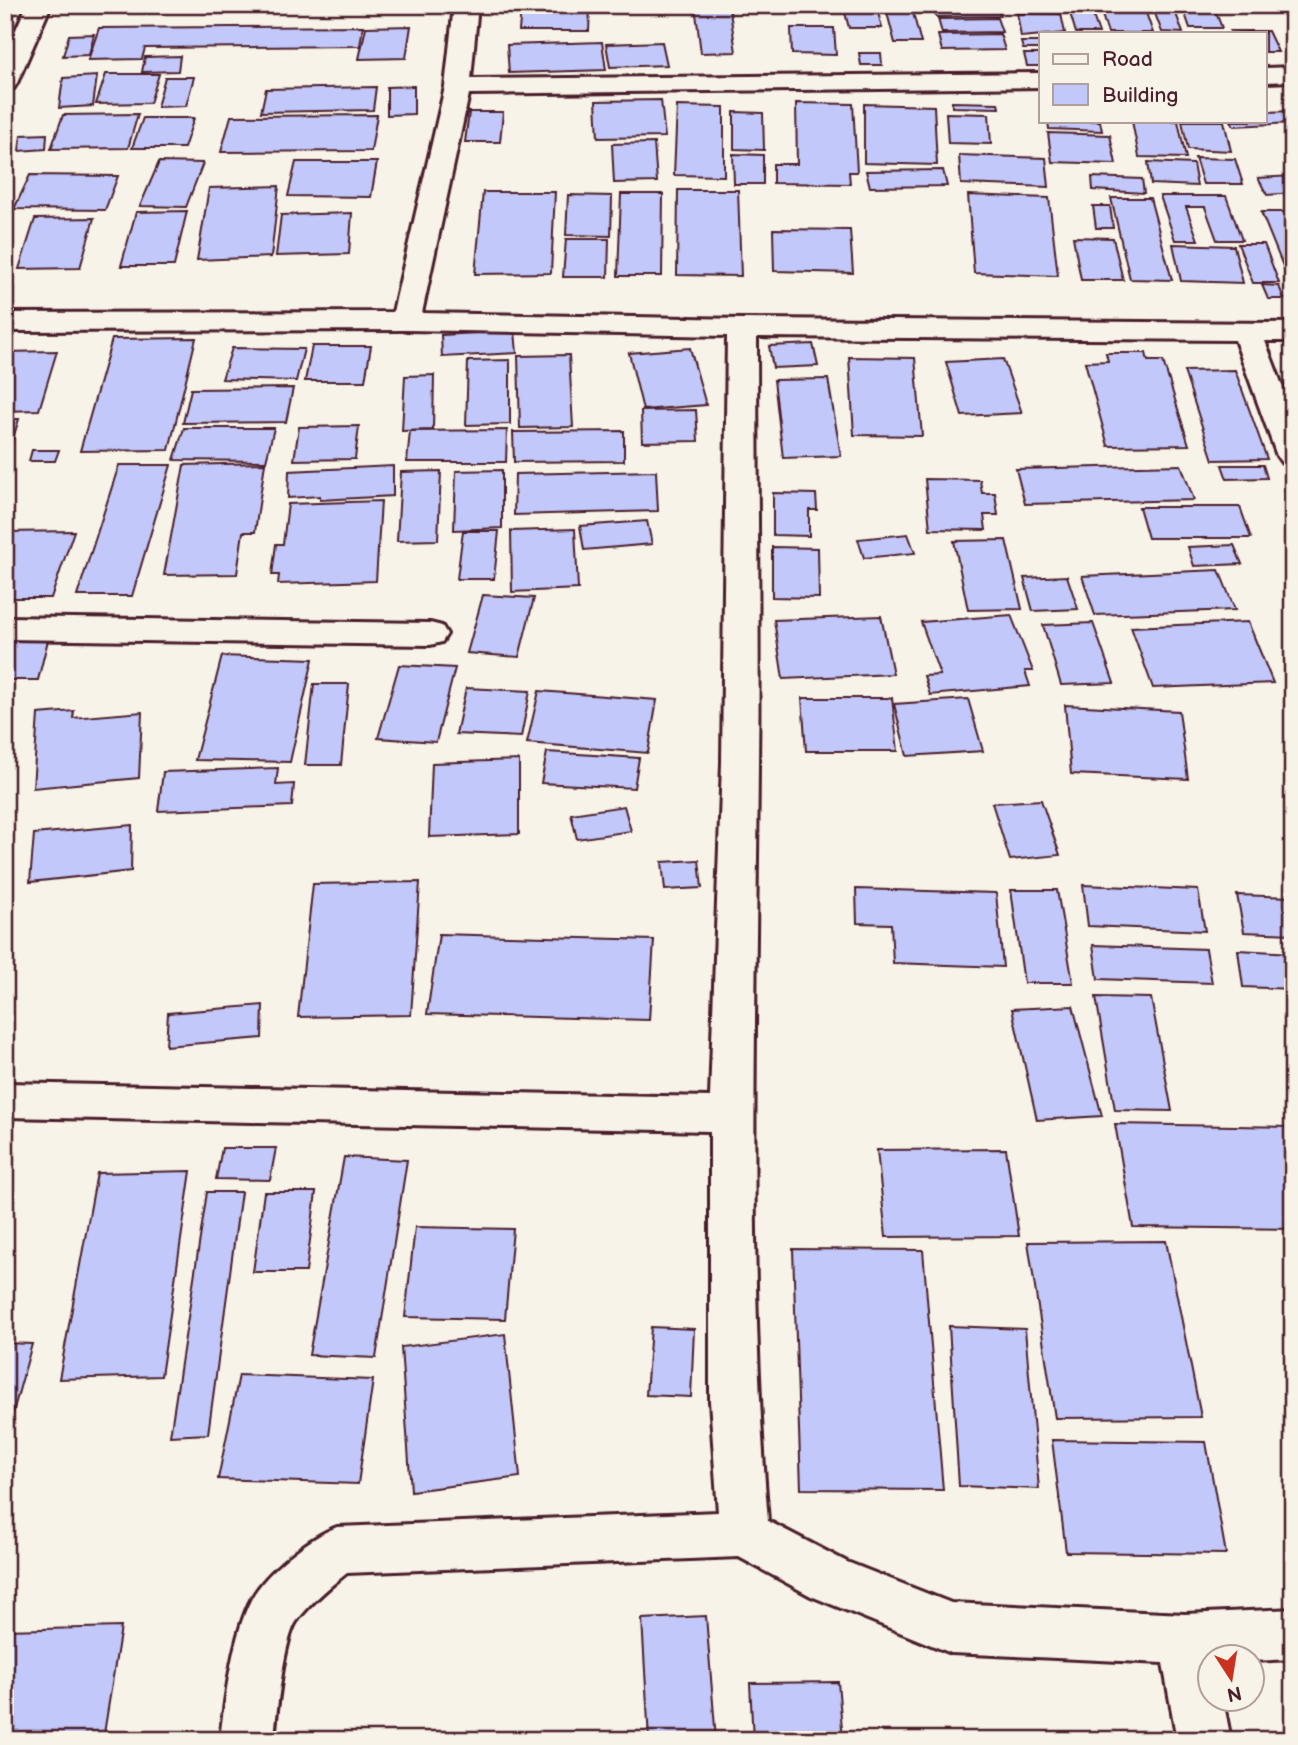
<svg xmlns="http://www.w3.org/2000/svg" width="1298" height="1745" font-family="'Balsamiq Sans',sans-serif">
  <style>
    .building { fill: #c2c8fa; stroke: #4a1f2b; stroke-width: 2 }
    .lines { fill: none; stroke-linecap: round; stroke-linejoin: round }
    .minor-casing { stroke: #4a1f2b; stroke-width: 6 }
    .minor { fill: #f7f3e8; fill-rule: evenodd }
  </style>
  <rect width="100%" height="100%" fill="#f7f3e8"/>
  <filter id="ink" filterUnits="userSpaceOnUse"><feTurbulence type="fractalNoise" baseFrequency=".0143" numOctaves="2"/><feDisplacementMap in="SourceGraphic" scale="14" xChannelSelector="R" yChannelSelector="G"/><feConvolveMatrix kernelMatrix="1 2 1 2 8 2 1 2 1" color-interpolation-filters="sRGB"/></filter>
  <g filter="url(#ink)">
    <g class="building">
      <polygon points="695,5 729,5 736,52 701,53"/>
      <polygon points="843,5 876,5 882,28 849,28"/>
      <polygon points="932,5 996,5 1000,16 936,17"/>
      <polygon points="1013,5 1061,5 1062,11 1014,11"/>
      <polygon points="1182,5 1213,5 1222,28 1190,28"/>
      <polygon points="521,8 590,8 589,31 519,31"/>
      <polygon points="886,9 912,9 921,43 895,43"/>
      <polygon points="1154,11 1175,11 1183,33 1162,32"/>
      <polygon points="1101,12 1146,13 1153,33 1108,33"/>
      <polygon points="1017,13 1061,14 1065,33 1021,37"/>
      <polygon points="1070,13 1092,13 1099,33 1076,33"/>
      <polygon points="997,18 1002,32 942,33 938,19"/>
      <polygon points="363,26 360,46 145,48 142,59 88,60 99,28"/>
      <polygon points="411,26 406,58 359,59 366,27"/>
      <polygon points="791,28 834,28 836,55 792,54"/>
      <polygon points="1229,31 1268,31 1278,52 1265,52 1265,33"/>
      <polygon points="94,34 89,55 63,56 69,35"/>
      <polygon points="1000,34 1005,50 942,51 938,35"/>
      <polygon points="602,42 606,70 509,73 507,45"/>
      <polygon points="662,42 667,65 610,67 606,44"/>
      <polygon points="1021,42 1041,42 1041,49 1023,49"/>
      <polygon points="859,53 881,53 882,65 861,65"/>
      <polygon points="1024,54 1041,54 1041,66 1027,66"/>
      <polygon points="180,56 178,71 142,72 145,57"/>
      <polygon points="106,74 159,74 150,103 96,104"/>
      <polygon points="97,76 93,106 59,108 63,78"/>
      <polygon points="165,77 194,77 186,106 157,107"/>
      <polygon points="414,86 414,114 387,115 387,87"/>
      <polygon points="376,87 373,110 261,112 266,89"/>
      <polygon points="661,100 665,137 598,138 596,101"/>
      <polygon points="952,102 998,103 999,108 952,107"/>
      <polygon points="796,103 853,104 857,172 849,172 850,184 773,183 773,164 797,164"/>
      <polygon points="864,104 934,106 937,165 864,163"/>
      <polygon points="677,106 724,107 724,176 674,175"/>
      <polygon points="1293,111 1293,123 1234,126 1231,121 1265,121 1265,112"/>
      <polygon points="469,112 503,112 500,142 465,142"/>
      <polygon points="734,112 763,113 764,150 734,149"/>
      <polygon points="946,113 989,114 991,144 948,143"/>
      <polygon points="138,114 128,148 51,149 63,115"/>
      <polygon points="377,115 371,151 221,152 231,116"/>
      <polygon points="143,118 194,118 184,148 132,148"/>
      <polygon points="1048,121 1100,121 1102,131 1049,129"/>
      <polygon points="1132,121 1178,121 1186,158 1139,157"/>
      <polygon points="1182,121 1224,121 1231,151 1188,149"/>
      <polygon points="1048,133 1110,135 1116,164 1052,162"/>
      <polygon points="47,134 46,149 19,151 21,135"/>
      <polygon points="654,143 657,182 614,183 612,144"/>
      <polygon points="733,154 763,155 763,184 734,184"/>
      <polygon points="959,155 1046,158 1049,187 961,184"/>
      <polygon points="1195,158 1235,159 1243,184 1203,184"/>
      <polygon points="159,162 203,163 186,207 140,206"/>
      <polygon points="296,162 377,162 371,197 288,196"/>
      <polygon points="1148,162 1193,164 1197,186 1151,184"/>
      <polygon points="943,170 947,186 870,187 866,171"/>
      <polygon points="30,175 118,176 105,210 14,209"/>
      <polygon points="1293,176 1293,193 1267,195 1258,178"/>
      <polygon points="1092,177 1142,179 1144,193 1093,190"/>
      <polygon points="279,186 271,257 197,260 209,188"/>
      <polygon points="678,190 738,190 741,276 677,275"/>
      <polygon points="483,192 555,192 551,273 475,274"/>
      <polygon points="621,194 663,194 662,276 618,276"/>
      <polygon points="568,195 612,196 611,236 566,235"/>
      <polygon points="968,195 1049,198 1058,276 974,273"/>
      <polygon points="1160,196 1226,196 1242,240 1217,240 1205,207 1186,207 1198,240 1175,240"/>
      <polygon points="1111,198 1150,198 1172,280 1130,279"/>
      <polygon points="1093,206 1110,206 1113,228 1096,228"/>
      <polygon points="187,211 174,266 121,266 136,212"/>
      <polygon points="1261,212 1291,212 1293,281 1289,281"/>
      <polygon points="352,213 349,254 276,256 281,215"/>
      <polygon points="94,218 80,268 19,269 35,219"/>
      <polygon points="773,229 850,230 853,273 774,271"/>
      <polygon points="1073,237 1113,238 1123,280 1081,280"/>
      <polygon points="566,239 609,239 608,277 563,277"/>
      <polygon points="1173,244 1234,246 1243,283 1181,281"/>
      <polygon points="1238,244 1264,244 1279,283 1253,283"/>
      <polygon points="1262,285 1279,286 1284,299 1268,299"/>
      <polygon points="515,331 517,353 442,357 441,335"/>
      <polygon points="196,338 169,450 80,451 112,339"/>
      <polygon points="813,344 818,366 773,368 769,346"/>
      <polygon points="312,346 371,346 365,381 305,381"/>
      <polygon points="232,348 304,349 296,381 222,379"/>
      <polygon points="690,348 706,405 643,410 629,353"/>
      <polygon points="57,351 39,410 5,411 5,352"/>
      <polygon points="1106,353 1146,353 1148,361 1163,361 1189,445 1108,446 1085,362 1108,361"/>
      <polygon points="569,355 573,427 520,428 518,356"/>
      <polygon points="849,357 915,358 922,436 854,435"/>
      <polygon points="1003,359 1022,413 962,416 946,362"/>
      <polygon points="510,360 510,424 466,425 468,361"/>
      <polygon points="1235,370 1267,459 1213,460 1184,371"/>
      <polygon points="434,375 433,430 402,431 405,376"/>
      <polygon points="828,379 841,456 783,458 774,380"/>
      <polygon points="293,388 286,422 183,423 191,389"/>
      <polygon points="696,410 698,441 642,442 641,411"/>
      <polygon points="5,419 19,419 11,445 5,445"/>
      <polygon points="359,426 355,459 294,460 299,427"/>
      <polygon points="184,428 274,428 266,461 174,460"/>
      <polygon points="507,430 506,462 407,462 410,431"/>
      <polygon points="624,431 624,461 514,462 513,432"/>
      <polygon points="32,450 59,450 55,461 29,461"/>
      <polygon points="265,463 255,532 243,532 237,574 164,575 184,465"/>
      <polygon points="119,465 171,465 132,596 77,596"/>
      <polygon points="1181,465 1194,500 1025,504 1016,469"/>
      <polygon points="1222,465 1263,465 1267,478 1227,479"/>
      <polygon points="393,466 393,496 320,500 320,496 288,498 289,471"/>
      <polygon points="502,470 502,528 454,530 456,471"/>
      <polygon points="441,471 438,540 397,541 401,472"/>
      <polygon points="656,471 658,511 514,515 515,474"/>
      <polygon points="925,479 980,480 982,493 995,493 998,515 984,515 986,530 930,529"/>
      <polygon points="773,493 816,494 817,510 809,510 809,536 773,535"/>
      <polygon points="381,501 376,581 278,584 279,575 272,575 276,544 283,544 288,504"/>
      <polygon points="1139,507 1240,507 1251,538 1148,538"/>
      <polygon points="647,521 652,544 584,550 580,526"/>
      <polygon points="575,529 578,589 512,592 511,531"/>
      <polygon points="74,531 51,598 5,598 5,532"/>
      <polygon points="463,531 499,531 494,579 457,579"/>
      <polygon points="908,534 915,553 864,558 858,539"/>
      <polygon points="1006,540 1022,609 968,610 954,541"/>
      <polygon points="1234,545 1242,564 1194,566 1188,547"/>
      <polygon points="772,547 818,548 819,598 772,597"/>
      <polygon points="1219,570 1235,610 1095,615 1082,576"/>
      <polygon points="1067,576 1078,609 1033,611 1024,578"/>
      <polygon points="483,595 534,598 519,657 467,653"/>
      <polygon points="1011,615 1033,671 1025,671 1030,686 930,695 924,676 940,675 921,622"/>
      <polygon points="881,616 893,674 783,679 774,620"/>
      <polygon points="1248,622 1273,683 1153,688 1131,627"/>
      <polygon points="1093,623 1114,683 1061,685 1043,625"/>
      <polygon points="5,640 48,640 38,680 5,680"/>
      <polygon points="222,656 313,659 290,762 195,760"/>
      <polygon points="399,665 455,668 436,742 378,738"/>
      <polygon points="314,684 349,684 341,765 305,765"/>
      <polygon points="466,688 530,691 521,737 456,734"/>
      <polygon points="539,691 657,700 648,753 527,743"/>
      <polygon points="802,698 892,698 898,751 806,751"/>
      <polygon points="968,699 983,751 907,756 894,704"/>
      <polygon points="1065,705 1179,711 1188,779 1071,774"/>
      <polygon points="74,711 73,718 142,712 139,778 33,788 38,714"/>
      <polygon points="547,752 639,758 634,788 541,783"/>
      <polygon points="519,760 519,834 429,837 432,763"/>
      <polygon points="278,768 276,785 294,784 292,806 158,811 163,772"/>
      <polygon points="1041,800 1060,855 1010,860 992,803"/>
      <polygon points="624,806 631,831 577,839 571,814"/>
      <polygon points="132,825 131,871 30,882 34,834"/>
      <polygon points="699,860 702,888 665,890 662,862"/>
      <polygon points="420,882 411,1015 298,1017 313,884"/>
      <polygon points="1083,885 1198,890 1205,931 1088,926"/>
      <polygon points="856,889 996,893 1003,967 893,963 891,924 857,923"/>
      <polygon points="1011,890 1057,890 1073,983 1024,983"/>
      <polygon points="1237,895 1293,897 1293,934 1244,932"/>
      <polygon points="439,934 654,940 649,1020 427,1014"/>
      <polygon points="1093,945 1206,949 1212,983 1098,979"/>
      <polygon points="1238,950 1293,953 1293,989 1243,987"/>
      <polygon points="1096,997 1151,998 1172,1111 1115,1110"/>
      <polygon points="263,1005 262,1038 166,1046 168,1013"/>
      <polygon points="1073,1006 1102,1116 1037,1120 1012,1009"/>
      <polygon points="1115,1124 1293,1127 1293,1229 1133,1227"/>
      <polygon points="222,1148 276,1148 270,1180 216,1179"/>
      <polygon points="1006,1149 1019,1236 886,1237 877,1150"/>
      <polygon points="344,1157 407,1160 376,1358 309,1355"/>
      <polygon points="191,1171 161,1376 59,1379 97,1173"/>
      <polygon points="207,1192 241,1192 208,1434 170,1436"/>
      <polygon points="264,1192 316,1192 306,1272 253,1272"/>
      <polygon points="415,1227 513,1229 505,1319 405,1317"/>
      <polygon points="1166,1241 1201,1417 1055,1418 1028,1242"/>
      <polygon points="793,1249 923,1250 943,1490 801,1489"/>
      <polygon points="949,1326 1025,1329 1039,1489 959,1486"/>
      <polygon points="651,1327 694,1329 691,1397 646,1395"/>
      <polygon points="505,1334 520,1477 411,1491 401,1347"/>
      <polygon points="5,1343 32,1344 7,1434 5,1434"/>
      <polygon points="239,1375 373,1380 358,1484 218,1479"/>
      <polygon points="1052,1440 1206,1442 1226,1554 1066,1552"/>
      <polygon points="706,1616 716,1740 649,1740 642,1619"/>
      <polygon points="121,1627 103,1740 5,1740 5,1630"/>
      <polygon points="838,1682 843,1740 753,1740 750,1683"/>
    </g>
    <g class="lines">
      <g class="minor-casing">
        <g id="minor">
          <polygon points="27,5 51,5 17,83 14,88 5,90 5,54"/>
          <path d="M454,5H478L471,79L1041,73V87L469,94L422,313L742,319L1293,323V341H1265L1293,414V465L1282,463L1277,456L1235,340L757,337C757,480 760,623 758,765C756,1018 747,1269 768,1521L847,1562L951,1603L1185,1614L1293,1609V1659L1252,1661V1658H1210V1700H1223L1231,1740H1177L1163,1663L951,1653L811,1596L739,1557L347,1573C328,1588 310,1603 296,1622C284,1640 276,1716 274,1740H220C225,1700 233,1633 252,1598C266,1572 310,1537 337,1527L718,1512L710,1401V1131L5,1117V1083L710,1097L722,763L727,336L406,330L5,331V313L393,312L445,87Z"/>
          <polygon points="1293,67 1293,81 1265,82 1265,68"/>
          <polygon points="5,617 430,623 442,626 447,634 442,642 430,645 5,639"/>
        </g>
      </g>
      <use href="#minor" class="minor"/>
    </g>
  </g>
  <rect width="1298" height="1745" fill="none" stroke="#f7f3e8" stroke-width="28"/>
  <rect x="14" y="14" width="1270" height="1717" fill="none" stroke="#4a1f2b" stroke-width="2.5" filter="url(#ink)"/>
  <rect x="1039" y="32" width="228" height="91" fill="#f7f3e8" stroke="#b29e9c" stroke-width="2"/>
  <rect x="1053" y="54" width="35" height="10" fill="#f7f3e8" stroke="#b29e9c" stroke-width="2"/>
  <text x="1102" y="66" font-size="21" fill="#4a1f2b">Road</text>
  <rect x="1053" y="84" width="35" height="21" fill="#c2c8fa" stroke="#b29e9c" stroke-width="2"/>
  <text x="1102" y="102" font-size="21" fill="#4a1f2b">Building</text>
  <g transform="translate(1231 1678) rotate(168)"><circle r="33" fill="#f7f3e8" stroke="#b29e9c" stroke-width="2"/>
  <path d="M0-5L12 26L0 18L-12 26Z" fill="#c8321e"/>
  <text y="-10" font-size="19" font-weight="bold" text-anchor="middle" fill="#4a1f2b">N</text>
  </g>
</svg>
